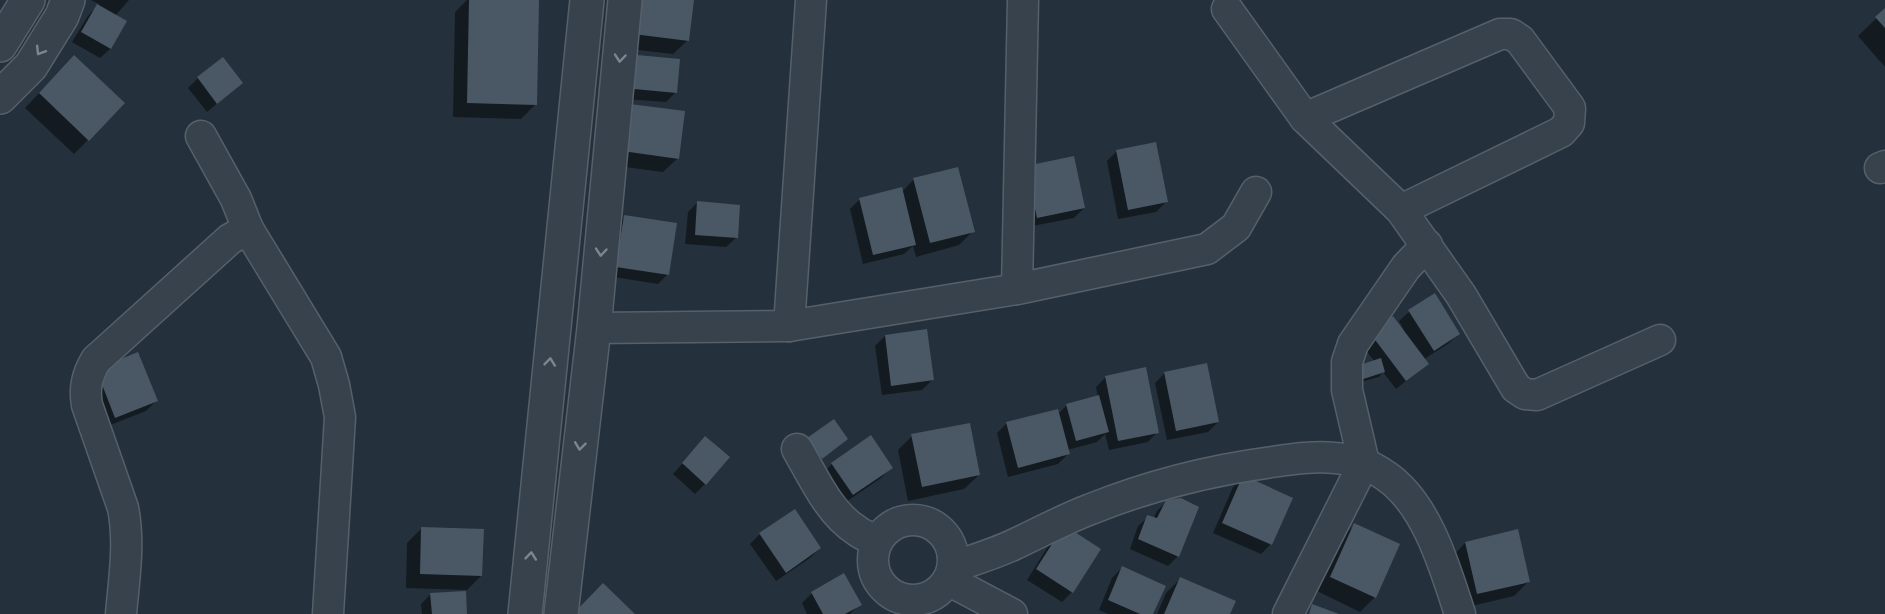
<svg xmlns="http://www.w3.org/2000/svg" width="1885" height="614" font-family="Inter,sans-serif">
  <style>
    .shadow { fill: #0007 }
    .building { fill: #4a5865 }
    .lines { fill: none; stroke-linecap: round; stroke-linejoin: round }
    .minor-casing { stroke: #56606a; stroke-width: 33 }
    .tertiary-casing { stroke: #56606a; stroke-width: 36 }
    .minor { stroke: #38424c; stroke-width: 30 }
    .tertiary { stroke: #38424c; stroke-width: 33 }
    .oneway { stroke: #7c8690 }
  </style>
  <rect width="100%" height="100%" fill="#24313c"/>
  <g class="shadow">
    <polygon points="91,0 129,0 115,16 125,22 110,49 100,58 72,42 88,16 99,4"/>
    <polygon points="467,0 537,0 536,104 521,119 453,117 455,12"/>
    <polygon points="693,0 688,40 673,54 612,47"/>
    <polygon points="1885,10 1885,67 1858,36"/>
    <polygon points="638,57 676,92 666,102 625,99 628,67"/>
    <polygon points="60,71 88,140 74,154 25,108"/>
    <polygon points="198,78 241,83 207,112 188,88"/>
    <polygon points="608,119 678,158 663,172 602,164"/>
    <polygon points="1117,151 1166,202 1156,212 1118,219 1107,161"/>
    <polygon points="1016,177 1084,208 1074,218 1027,227"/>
    <polygon points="914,179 973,231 959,245 916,257 913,246 904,254 863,264 850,209 860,199 902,192"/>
    <polygon points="698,202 736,238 726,247 685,244 688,212"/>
    <polygon points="624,217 668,274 658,284 607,276 614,227"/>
    <polygon points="1434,295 1459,333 1449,343 1423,360 1427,364 1396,389 1383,372 1379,377 1349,385 1375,362 1361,344 1371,334 1402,331 1404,330 1399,321 1409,312"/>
    <polygon points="885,336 932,380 922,390 882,395 875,346"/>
    <polygon points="96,370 156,401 146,411 105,427"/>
    <polygon points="1165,373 1218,422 1208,432 1167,440 1155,383"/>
    <polygon points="1106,377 1157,432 1148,442 1109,450 1105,434 1097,442 1067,450 1068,454 1058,464 1008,477 997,433 1007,423 1058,414 1067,405 1098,397 1096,387"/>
    <polygon points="912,436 979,475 964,489 908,501 898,450"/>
    <polygon points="808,439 846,439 811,467 798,449"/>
    <polygon points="696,448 705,484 695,494 673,474"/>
    <polygon points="832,464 891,468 881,478 843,504 822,474"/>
    <polygon points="1243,477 1291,498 1270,545 1261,554 1213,533 1233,487"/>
    <polygon points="1167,501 1178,556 1168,566 1130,549 1138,526 1148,517 1153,519 1157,511"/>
    <polygon points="1354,525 1375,597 1360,612 1317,591 1340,539"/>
    <polygon points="422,528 481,576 467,590 406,588 407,543"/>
    <polygon points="760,534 820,548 810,558 776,581 750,544"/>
    <polygon points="1054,537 1072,592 1062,602 1027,580"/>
    <polygon points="1465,543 1528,582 1514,596 1463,608 1451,558"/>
    <polygon points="1122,568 1152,614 1108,614 1099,610 1112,578"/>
    <polygon points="844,575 860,604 850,614 807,614 802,603 811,594"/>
    <polygon points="1180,579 1229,614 1157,614 1166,593"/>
    <polygon points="431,594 465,614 422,614 421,604"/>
  </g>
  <g class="building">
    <polygon points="469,0 539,0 537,105 467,103"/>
    <polygon points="630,0 694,0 689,41 625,33"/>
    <polygon points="97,4 127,21 111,49 81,32"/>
    <polygon points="1885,8 1885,28 1875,17"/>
    <polygon points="74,55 125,103 89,141 39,93"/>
    <polygon points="637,55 680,59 677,93 634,89"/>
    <polygon points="223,57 243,83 217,104 197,77"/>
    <polygon points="622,103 685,111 679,159 615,150"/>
    <polygon points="1156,142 1168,202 1128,210 1116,150"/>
    <polygon points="1074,156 1085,208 1037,218 1026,166"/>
    <polygon points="958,167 975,232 930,243 913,178"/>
    <polygon points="902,187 916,245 873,255 859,198"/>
    <polygon points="697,201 740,205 738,238 695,235"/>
    <polygon points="624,215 677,223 669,275 616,267"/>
    <polygon points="1435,293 1460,334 1434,351 1408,310"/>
    <polygon points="1393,316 1429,364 1406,381 1370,333"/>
    <polygon points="927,329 934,380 891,386 885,335"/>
    <polygon points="138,352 158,401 115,418 96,369"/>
    <polygon points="1381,358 1385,372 1354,382 1350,368"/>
    <polygon points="1207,363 1219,422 1176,431 1164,372"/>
    <polygon points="1146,367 1159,433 1118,441 1105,376"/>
    <polygon points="1099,395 1109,432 1076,441 1066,404"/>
    <polygon points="1058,409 1070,454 1018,468 1006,422"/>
    <polygon points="834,419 848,439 822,459 807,438"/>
    <polygon points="970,423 980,475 922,487 911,434"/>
    <polygon points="871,435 893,468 853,495 831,463"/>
    <polygon points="705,436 730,457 706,485 682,463"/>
    <polygon points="1243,475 1293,498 1272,545 1222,523"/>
    <polygon points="1181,498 1199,507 1179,557 1138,539 1147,515 1157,518 1166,500"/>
    <polygon points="795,509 821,548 786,573 759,533"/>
    <polygon points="1354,523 1400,544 1376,598 1330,577"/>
    <polygon points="1064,525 1101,549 1073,593 1036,569"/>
    <polygon points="421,527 484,529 482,576 420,574"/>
    <polygon points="1518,529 1530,582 1477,594 1465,542"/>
    <polygon points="1122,566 1166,586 1153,614 1140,614 1108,600"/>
    <polygon points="844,573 862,605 845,614 823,614 811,592"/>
    <polygon points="1180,577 1236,601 1230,614 1164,614"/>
    <polygon points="603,583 635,614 573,614"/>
    <polygon points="466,591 467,614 432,614 430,593"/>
    <polygon points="1312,604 1339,614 1309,614"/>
  </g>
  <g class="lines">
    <g class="minor-casing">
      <g id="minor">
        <polyline points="1227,9 1305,118 1401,210 1461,295 1516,388 1525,394 1537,395 1660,340"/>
        <polyline points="1305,118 1500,34 1511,34 1520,40 1570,108 1569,123 1561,132 1401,210"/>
        <polyline points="201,136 236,199 248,229 326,357 334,385 340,417 328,614"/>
        <polyline points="1880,168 1885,166"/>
        <polyline points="1017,289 1023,0"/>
        <polyline points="789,326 811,0"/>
        <polyline points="594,328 789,326 1017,289 1207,249 1236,227 1256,192"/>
        <path d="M797,449C813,476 829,513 856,530C862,535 870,538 877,541"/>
        <circle cx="913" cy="560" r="40"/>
        <path d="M953,567C973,560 994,554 1013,545C1039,533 1064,519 1091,509C1148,486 1211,470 1272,462C1293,459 1313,456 1335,458C1353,459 1371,465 1386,476C1427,504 1445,568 1460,614"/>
        <polyline points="948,580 1012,614"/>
        <path d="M121,614C124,579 130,543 123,508L87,405C84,388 87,375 96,360L230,239L248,229"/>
        <polyline points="1288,614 1364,463 1347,390 1347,362 1353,344 1406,267 1427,245"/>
      </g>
    </g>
    <g class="tertiary-casing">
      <g id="tertiary">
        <polyline points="0,45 28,0"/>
        <polyline points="0,97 31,66 62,16 68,0"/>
        <polyline points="525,614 587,0"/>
        <polyline points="561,614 594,328 625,0"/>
      </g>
    </g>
    <use href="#minor" class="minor"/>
    <use href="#tertiary" class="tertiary"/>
  </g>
  <defs><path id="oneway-chevron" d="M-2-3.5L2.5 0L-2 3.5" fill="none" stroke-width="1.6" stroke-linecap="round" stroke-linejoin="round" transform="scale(1.5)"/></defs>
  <g class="oneway">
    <use href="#oneway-chevron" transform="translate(40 51) rotate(122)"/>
    <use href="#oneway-chevron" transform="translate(620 58) rotate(95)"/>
    <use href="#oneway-chevron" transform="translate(601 252) rotate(95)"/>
    <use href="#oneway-chevron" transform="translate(550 362) rotate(-84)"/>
    <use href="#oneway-chevron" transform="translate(580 446) rotate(97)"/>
    <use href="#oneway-chevron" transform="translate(531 556) rotate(-84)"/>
  </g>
</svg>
